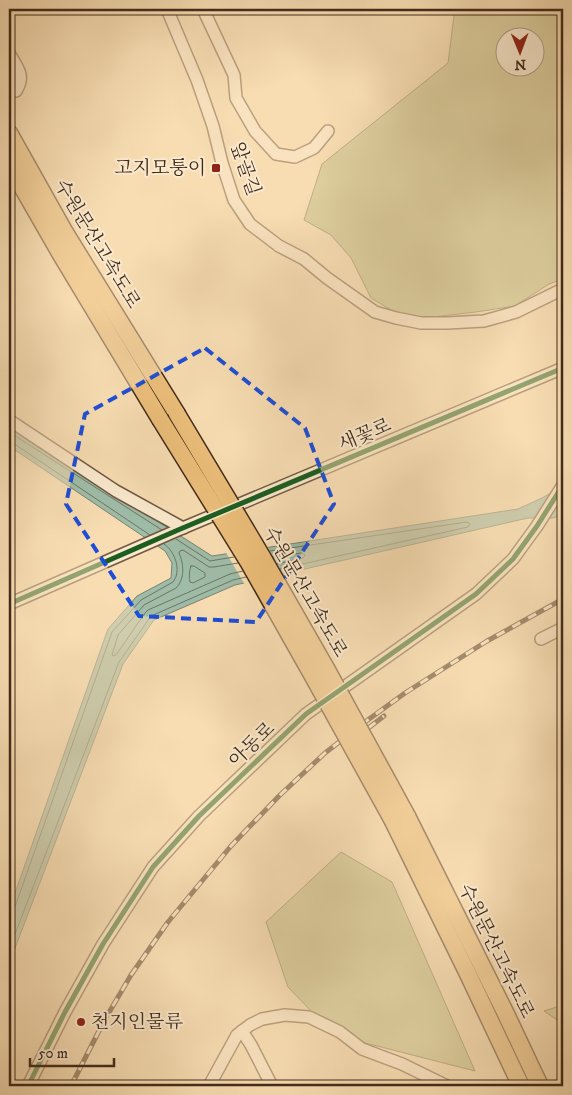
<svg xmlns="http://www.w3.org/2000/svg" width="572" height="1095" font-family="'IM FELL DW Pica','Noto Serif KR',serif">
  <style>
    .green { fill: #c0c08a; stroke: #817652; fill-rule: evenodd }
    .water { fill: #9ebca8; stroke: #798270 }
    .pier { fill: #f8ddb3 }
    .lines { fill: none; stroke-linecap: round; stroke-linejoin: round }
    .shore { stroke: #707462; stroke-width: 1 }
    .minor-casing { stroke: #705841; stroke-width: 14 }
    .highway-casing { stroke: #422c1b; stroke-width: 19 }
    .minor { stroke: #fae9ce; stroke-width: 11 }
    .highway { stroke: #ecbe7a; stroke-width: 16 }
    .rail-casing { stroke: #422c1b; stroke-width: 5 }
    .rail { stroke: #fae9ce; stroke-width: 3; stroke-dasharray: 9; stroke-linecap: butt }
    .highway-bridge-casing { stroke: #422c1b; stroke-width: 19; stroke-linecap: butt }
    .highway-bridge { stroke: #ecbe7a; stroke-width: 16 }
    .cycleway-casing { stroke: #fae9ce; stroke-width: 8 }
    .cycleway { stroke: #1b5e20; stroke-width: 5 }
    .marked { fill: none; stroke: #1d4ed8; stroke-width: 4; stroke-dasharray: 10 6; stroke-linejoin: round }
    .poi-dot { fill: #8f2418; stroke: #fae9ce; stroke-width: 2 }
    .labels { text-anchor: middle; dominant-baseline: central; stroke-width: 4; stroke-linejoin: round; paint-order: stroke }
    .poi-label { font-size: 19px; fill: #422c1b; stroke: #fae9ce; text-anchor: end }
    .street-label { font-size: 19px; fill: #422c1b; stroke: #fae9ce }
  </style>
  <rect width="100%" height="100%" fill="#f8ddb3"/>
  <filter id="stains"><feTurbulence type="fractalNoise" baseFrequency=".004" numOctaves="4"/><feColorMatrix values="0 0 0 0 .2 0 0 0 0 .09 0 0 0 0 .02 0 0 0 .5 -.17"/></filter>
  <radialGradient id="worn" r=".72"><stop offset=".6" stop-color="#630" stop-opacity="0"/><stop offset="1" stop-color="#630" stop-opacity=".3"/></radialGradient>
  <g class="green">
    <path d="M449,9H563V279L549,284L515,306L476,312L432,317L401,316L371,298L351,258L331,235L304,220L322,164L448,63L454,16ZM504,38H534V68H504Z"/>
    <polygon points="341,852 392,882 475,1071 334,1035 288,987 266,922"/>
    <polygon points="563,1005 563,1024 544,1011"/>
  </g>
  <polygon class="water" points="9,426 212,556 518,509 544,497 563,485 563,515 553,518 528,518 235,585 154,620 123,664 9,964 9,910 108,629 137,596 171,578 172,563 165,551 9,446"/>
  <polygon class="pier" points="266,544 285,576 245,585 225,551"/>
  <g class="lines">
    <g class="shore">
      <polyline points="9,432 162,530"/>
      <polyline points="9,443 13,443 150,535"/>
      <polyline points="176,539 210,561 234,557"/>
      <polyline points="270,551 467,522 470,524 468,527 280,569"/>
      <polyline points="273,557 302,553 305,555 303,558 277,564"/>
      <path d="M238,563L214,567H209L183,550L180,551L179,553C184,564 185,579 176,588L144,605L118,635L112,655L114,656L116,655L145,613L148,610L230,574L243,571"/>
      <path d="M191,566H194L205,573V577L193,583L190,582C189,578 189,570 191,566Z"/>
      <path d="M9,908H13L16,904L112,632L141,600L173,582C182,571 175,551 164,544"/>
      <polyline points="9,950 119,662 151,616 233,580 246,577"/>
    </g>
    <g class="minor-casing">
      <g id="minor">
        <polyline points="167,9 197,80 213,126 222,163 234,200 250,224 279,246 304,259 327,278 375,312 396,318 421,323 447,323 484,321 516,312 563,289"/>
        <polyline points="203,9 234,75 236,98 255,131 276,154 295,157 314,148 328,131"/>
        <path d="M9,53C17,68 26,75 16,91"/>
        <polyline points="9,420 116,491 183,528"/>
        <polyline points="9,604 178,530 563,368"/>
        <polyline points="541,639 563,628"/>
        <polyline points="242,1031 251,1045 272,1086"/>
        <polyline points="28,1086 65,1012 103,944 153,867 199,816 306,714 476,594 513,559 537,526 563,485"/>
        <polyline points="209,1086 237,1035 250,1025 262,1019 285,1015 309,1017 340,1032 362,1049 402,1064 447,1086"/>
      </g>
    </g>
    <g class="highway-casing">
      <g id="highway">
        <polyline points="9,133 64,231 177,414"/>
        <polyline points="9,164 60,253 160,419"/>
        <polyline points="407,816 506,1014 540,1086"/>
        <polyline points="393,821 468,974 521,1086"/>
      </g>
    </g>
    <use href="#minor" class="minor"/>
    <use href="#highway" class="highway"/>
    <g class="rail-casing">
      <g id="rail">
        <polyline points="354,739 384,716"/>
        <polyline points="71,1086 104,1021 131,975 168,922 231,846 279,796 325,753 365,722 405,693 487,641 563,599"/>
      </g>
    </g>
    <use href="#rail" class="rail"/>
    <g class="highway-bridge-casing">
      <g id="highway-bridge">
        <polyline points="177,414 263,558 327,670 407,816"/>
        <polyline points="160,419 249,563 314,678 393,821"/>
      </g>
    </g>
    <use href="#highway-bridge" class="highway-bridge"/>
    <g class="cycleway-casing">
      <g id="cycleway">
        <polyline points="9,604 178,530 563,368"/>
        <polyline points="28,1086 65,1012 103,944 153,867 199,816 306,714 476,594 513,559 537,526 563,485"/>
      </g>
    </g>
    <use href="#cycleway" class="cycleway"/>
  </g>
  <path d="M0 0H572V1095H0ZM205,348L305,428L334,504L256,622L139,616L66,504L85,414Z" fill="#f8ddb3" fill-opacity=".55" fill-rule="evenodd"/>
  <path class="marked" d="M205,348L305,428L334,504L256,622L139,616L66,504L85,414Z"/>
  <g class="poi-dot">
    <rect x="211" y="163" width="10" height="10" rx="2.5"/>
    <circle cx="81" cy="1022" r="5"/>
  </g>
  <g class="labels">
    <g class="poi-label">
      <text x="206" y="168">고지모퉁이</text>
      <text x="91" y="1022" text-anchor="start">천지인물류</text>
    </g>
    <g class="street-label">
      <text transform="translate(245 169) rotate(71)">앞골길</text>
      <text transform="translate(97 244) rotate(59)">수원문산고속도로</text>
      <text transform="translate(365 435) rotate(-23)">새꽃로</text>
      <text transform="translate(305 592) rotate(60)">수원문산고속도로</text>
      <text transform="translate(252 745) rotate(-44)">아동로</text>
      <text transform="translate(496 951) rotate(64)">수원문산고속도로</text>
    </g>
  </g>
  <rect width="572" height="1095" fill="none" stroke="#f8ddb3" stroke-width="30"/>
  <rect x="10" y="10" width="552" height="1075" fill="none" stroke="#422c1b" stroke-width="2.5"/>
  <rect x="15" y="15" width="542" height="1065" fill="none" stroke="#422c1b"/>
  <g transform="translate(520 52) rotate(179)"><circle r="24" fill="#fae9ce" stroke="#b09d86"/>
  <path d="M0-4L9 19L0 12L-9 19Z" fill="#8f2418"/>
  <text y="-8" font-size="14" font-weight="bold" text-anchor="middle" fill="#422c1b">N</text>
  </g>
  <path d="M30 1058v8h84v-8" fill="none" stroke="#422c1b" stroke-width="2.5"/>
  <text x="38" y="1058" font-size="15" fill="#422c1b" stroke="#fae9ce" stroke-width="4" paint-order="stroke">50 m</text>
  <rect width="100%" height="100%" filter="url(#stains)"/>
  <rect width="100%" height="100%" fill="url(#worn)"/>
</svg>
